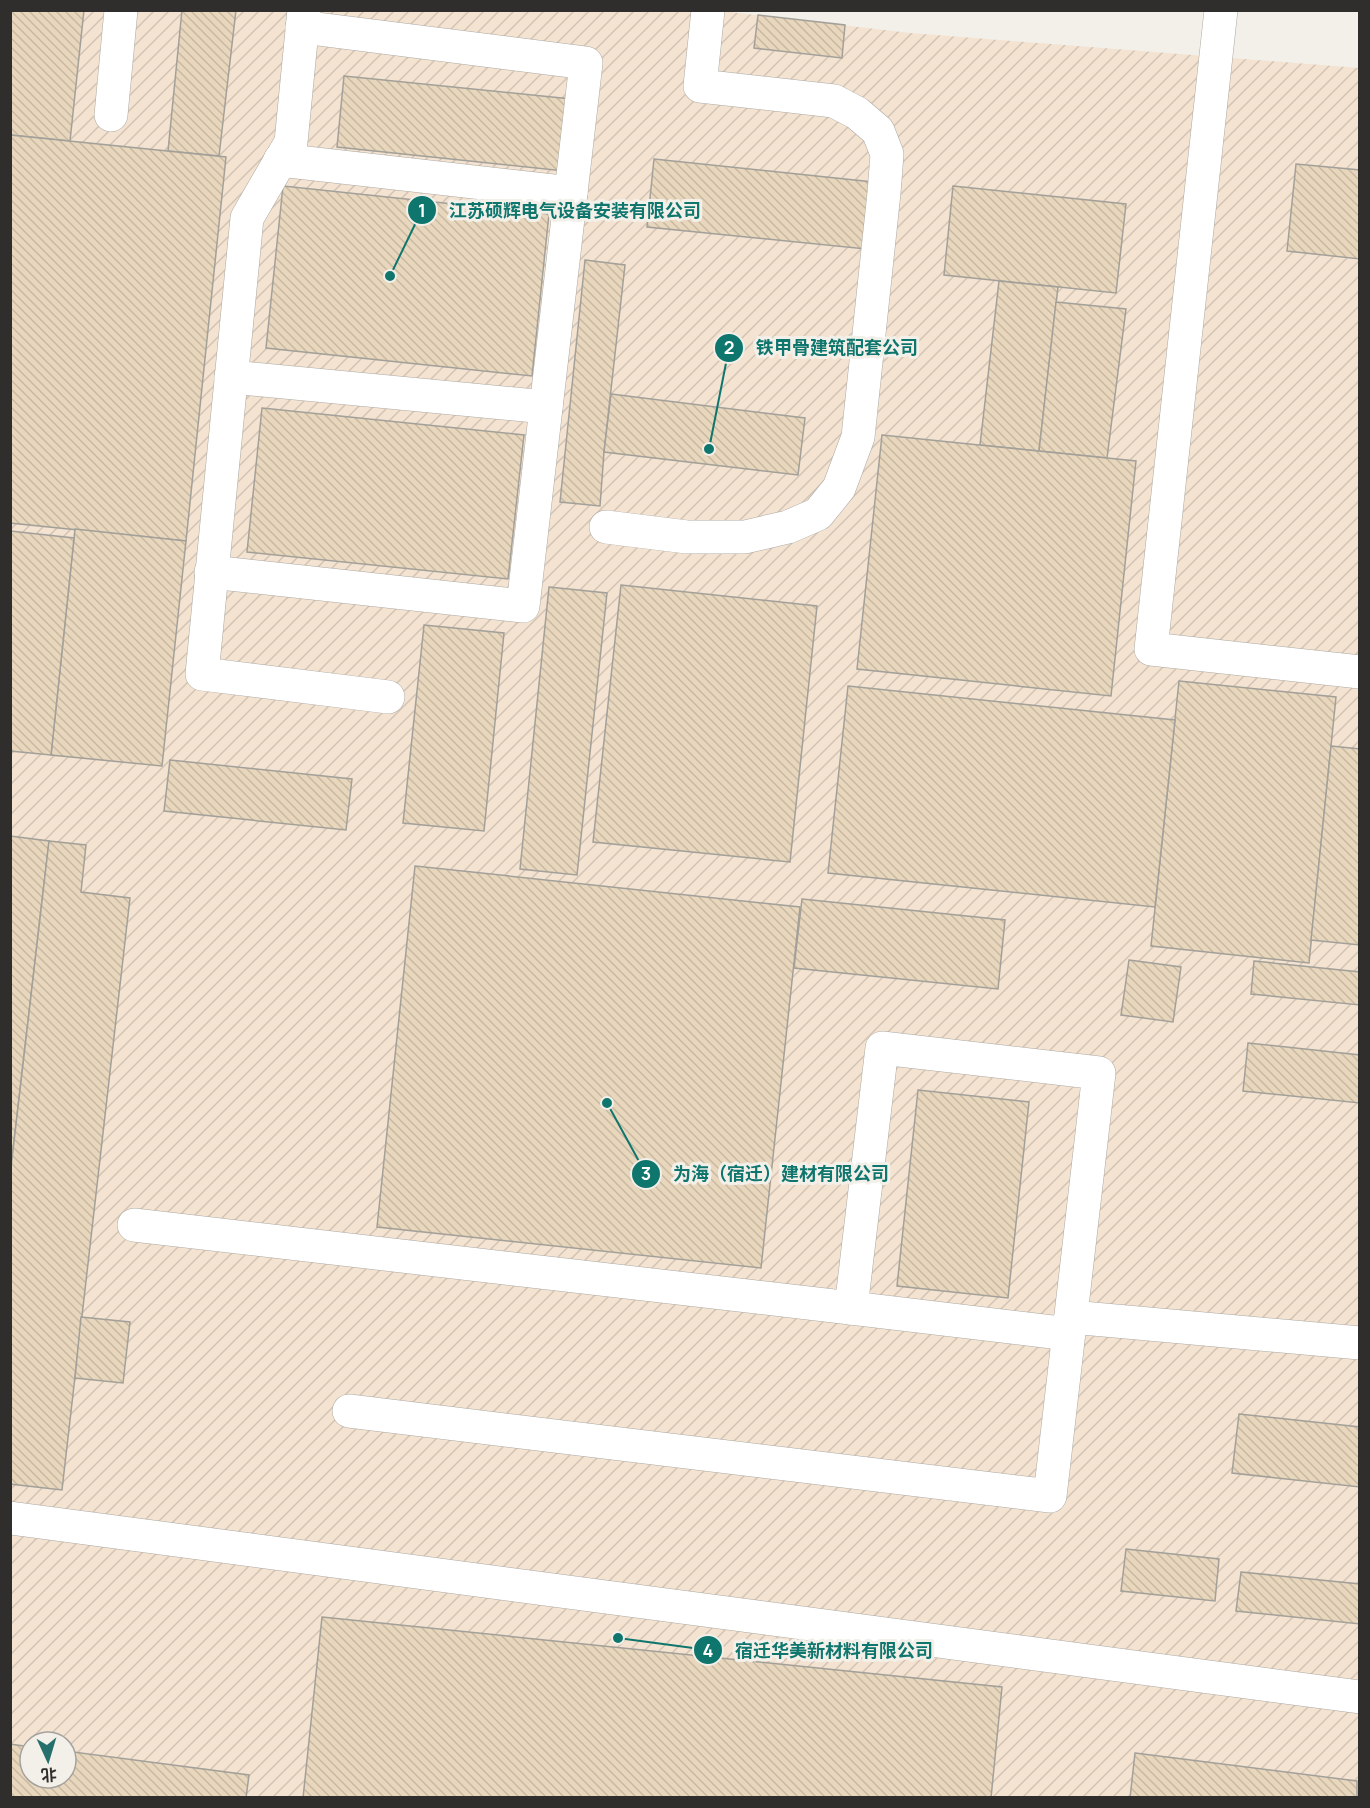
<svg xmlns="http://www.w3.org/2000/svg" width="1370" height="1808" font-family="Manrope,'Noto Sans SC',sans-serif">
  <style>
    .industrial { fill: url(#industrial-furrows); fill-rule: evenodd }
    .building { fill: url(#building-back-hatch); stroke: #a3a09a; stroke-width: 1.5 }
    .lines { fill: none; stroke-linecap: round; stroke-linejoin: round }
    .minor-casing { stroke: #aca9a3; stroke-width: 34 }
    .minor { stroke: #fff; stroke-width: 33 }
    .leader { fill: none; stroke: #0f766e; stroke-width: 2 }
    .callout-dot { fill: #0f766e; stroke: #f3efe9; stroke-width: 2 }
    .mark-label { font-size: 18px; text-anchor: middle; font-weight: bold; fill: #fff }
    .callout-label { font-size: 18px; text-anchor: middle; font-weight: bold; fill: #0f766e; stroke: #f3efe9; stroke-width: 6; stroke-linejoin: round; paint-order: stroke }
  </style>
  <defs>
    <pattern id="industrial-furrows" width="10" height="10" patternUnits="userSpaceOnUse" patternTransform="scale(1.5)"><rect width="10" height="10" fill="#f4e3d1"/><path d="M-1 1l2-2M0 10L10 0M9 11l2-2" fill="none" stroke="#d2c3b4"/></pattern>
    <pattern id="building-back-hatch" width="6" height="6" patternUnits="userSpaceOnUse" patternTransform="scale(1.5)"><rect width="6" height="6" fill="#e8d7bc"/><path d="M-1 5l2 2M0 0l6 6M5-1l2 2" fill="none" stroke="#c7b9a2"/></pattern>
  </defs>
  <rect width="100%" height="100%" fill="#f3efe9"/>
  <path class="industrial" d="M713,10L910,33L1359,68V1797H11V11ZM30,1742H66V1778H30Z"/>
  <g class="building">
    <polygon points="10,10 84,10 70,141 10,135"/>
    <polygon points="182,10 236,10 219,156 168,151"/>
    <polygon points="758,15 845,25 842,58 754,48"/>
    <polygon points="344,76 571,99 564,171 337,147"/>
    <polygon points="10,135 226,157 186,541 10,523"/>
    <polygon points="654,159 873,182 866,249 647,227"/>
    <polygon points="1296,164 1360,170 1360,259 1287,251"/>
    <polygon points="283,186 549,214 532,376 266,348"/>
    <polygon points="953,186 1126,204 1116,293 944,275"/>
    <polygon points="585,260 625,265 604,452 600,506 560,502"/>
    <polygon points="999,281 1058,287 1039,451 980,445"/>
    <polygon points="1056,302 1126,309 1107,458 1039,451"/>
    <polygon points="611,394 805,418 798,475 604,452"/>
    <polygon points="262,408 524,435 508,579 247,552"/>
    <polygon points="882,435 1136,461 1111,696 857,669"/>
    <polygon points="75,529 186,541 162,766 51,755"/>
    <polygon points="10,531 74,538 51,755 10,751"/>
    <polygon points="621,585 817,606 790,862 593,842"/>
    <polygon points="549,587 607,593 577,875 520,869"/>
    <polygon points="424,625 504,633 484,831 403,823"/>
    <polygon points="1179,681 1336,697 1309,963 1151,946"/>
    <polygon points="848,686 1175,720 1155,907 828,873"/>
    <polygon points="1331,746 1360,749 1360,945 1311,940"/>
    <polygon points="170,760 352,779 346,830 164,811"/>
    <polygon points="10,836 49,841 10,1175"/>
    <polygon points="49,841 86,845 81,892 130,898 62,1490 10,1484 10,1176"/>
    <polygon points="415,866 800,907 761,1268 377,1227"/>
    <polygon points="802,899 1005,920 998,989 794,968"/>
    <polygon points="1129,960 1181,967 1173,1022 1121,1015"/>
    <polygon points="1254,961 1360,972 1360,1005 1251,994"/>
    <polygon points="1248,1043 1360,1055 1360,1103 1243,1091"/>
    <polygon points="918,1090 1029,1102 1008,1298 897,1286"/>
    <polygon points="81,1317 130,1322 123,1383 75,1378"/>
    <polygon points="1239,1414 1360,1427 1360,1487 1232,1473"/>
    <polygon points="1126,1549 1219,1559 1215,1601 1121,1591"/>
    <polygon points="1241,1572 1360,1584 1360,1624 1236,1611"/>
    <polygon points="322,1617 1002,1687 991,1798 303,1798"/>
    <polygon points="10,1744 30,1747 30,1778 66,1778 66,1751 249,1775 246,1798 10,1798"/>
    <polygon points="1135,1753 1357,1781 1357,1798 1130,1798"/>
  </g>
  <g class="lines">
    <g class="minor-casing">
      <g id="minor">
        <polyline points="304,10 291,142 247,218 202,674 388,697"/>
        <polyline points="1221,10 1151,649 1360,672"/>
        <polyline points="111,115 121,10"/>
        <polyline points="280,160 571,193"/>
        <polyline points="231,377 546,407"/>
        <polyline points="606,527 687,537 745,537 788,527 818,514 839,488 858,437 884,193 887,154 878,131 857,113 834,101 700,86 708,10"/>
        <polyline points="211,572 523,606 586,63 302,27"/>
        <polyline points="134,1225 851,1308"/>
        <polyline points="1071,1317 1360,1343"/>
        <polyline points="349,1411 1050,1496 1099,1073 882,1048 851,1308 1069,1334"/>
        <polyline points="10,1518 1360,1697"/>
      </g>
    </g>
    <use href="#minor" class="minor"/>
  </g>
  <path class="leader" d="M390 276L422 210M709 449L729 348M607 1103L646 1174M618 1638L708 1650"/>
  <g class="callout-dot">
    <circle cx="390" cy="276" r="6"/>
    <circle cx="709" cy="449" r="6"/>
    <circle cx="607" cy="1103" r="6"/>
    <circle cx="618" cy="1638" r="6"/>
    <circle cx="422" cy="210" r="15"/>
    <circle cx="729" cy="348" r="15"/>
    <circle cx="646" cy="1174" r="15"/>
    <circle cx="708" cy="1650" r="15"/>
  </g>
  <g class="mark-label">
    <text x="422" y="217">1</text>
    <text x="729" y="354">2</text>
    <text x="646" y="1180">3</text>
    <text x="708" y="1657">4</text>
  </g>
  <g class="callout-label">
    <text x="575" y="217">江苏硕辉电气设备安装有限公司</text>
    <text x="837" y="354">铁甲骨建筑配套公司</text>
    <text x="781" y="1180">为海（宿迁）建材有限公司</text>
    <text x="834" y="1657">宿迁华美新材料有限公司</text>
  </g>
  <rect width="1370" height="1808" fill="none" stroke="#2f2e2c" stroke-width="24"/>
  <g transform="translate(48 1760) rotate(176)"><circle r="28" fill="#f3efe9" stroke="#a5a29d" stroke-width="1.5"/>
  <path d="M0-4.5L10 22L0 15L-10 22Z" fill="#25706c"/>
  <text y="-9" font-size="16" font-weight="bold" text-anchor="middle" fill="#2f2e2c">北</text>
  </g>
</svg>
